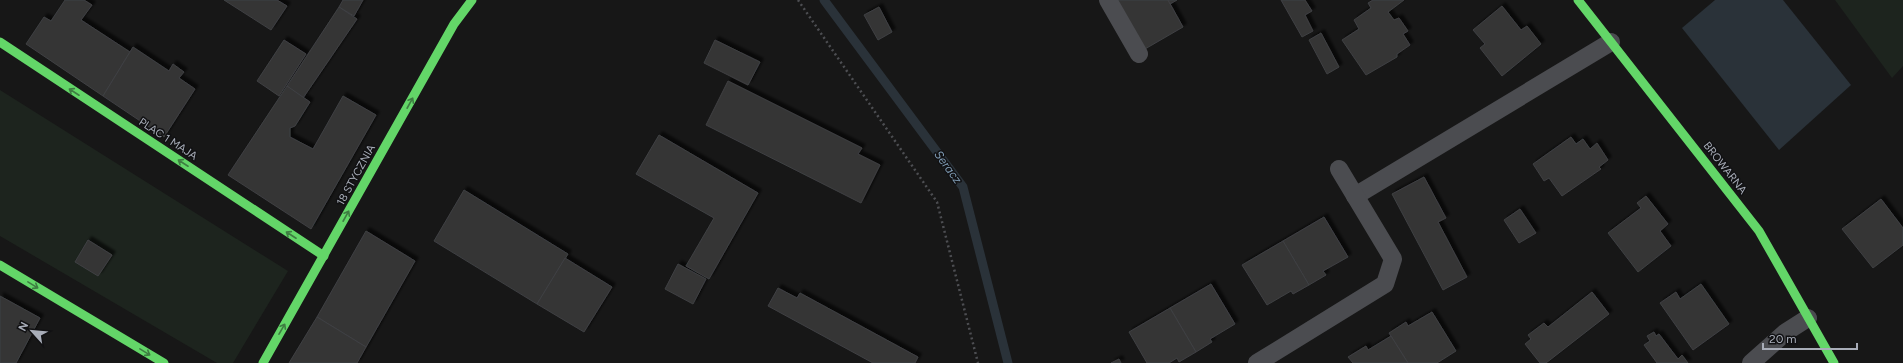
<svg xmlns="http://www.w3.org/2000/svg" width="1903" height="363" font-family="Figtree,sans-serif">
  <style>
    .green { fill: #1d241e }
    .water { fill: #2a3239 }
    .lines { fill: none; stroke-linecap: round; stroke-linejoin: round }
    .stream { stroke: #2a3239; stroke-width: 9 }
    .building { fill: #353536; stroke: #3f4043; filter: url(#shadow) }
    .path { stroke: #4d4e52; stroke-width: 2.5; stroke-dasharray: 2 3; stroke-linecap: butt }
    .lane { stroke: #4b4c50; stroke-width: 18 }
    .fast { stroke: #63d668; stroke-width: 9 }
    .oneway { stroke: #3e7d42 }
    .labels { text-anchor: middle; dominant-baseline: central; stroke-width: 3; stroke-linejoin: round; paint-order: stroke }
    .street-label { font-size: 11px; fill: #a8adb8; stroke: #111113 }
    .water-label { font-size: 12px; font-style: italic; fill: #7f9bb3; stroke: #111113 }
  </style>
  <defs>
    <filter id="shadow"><feDropShadow dx="3.5" dy="-3.5" stdDeviation="1" flood-color="#0009"/></filter>
  </defs>
  <rect width="100%" height="100%" fill="#171717"/>
  <g class="green">
    <polygon points="1835,0 1903,0 1903,66 1892,78"/>
    <polygon points="0,90 288,271 233,363 217,363 0,236"/>
  </g>
  <polygon class="water" points="1715,0 1783,0 1851,85 1779,150 1682,28"/>
  <g class="lines">
    <polyline class="stream" points="824,0 963,187 1008,363"/>
  </g>
  <g class="building">
    <polygon points="65,0 84,0 92,5 81,20 130,52 103,96 26,44 44,17 51,21"/>
    <polygon points="224,0 277,0 287,6 271,30"/>
    <polygon points="343,0 363,0 354,16 339,7"/>
    <polygon points="1116,0 1168,0 1183,27 1145,49"/>
    <polygon points="1168,0 1177,0 1170,4"/>
    <polygon points="1281,0 1305,0 1312,11 1305,15 1313,31 1302,37"/>
    <polygon points="1373,0 1404,0 1388,12 1394,20 1399,18 1408,31 1403,34 1410,45 1397,54 1397,57 1366,75 1342,40 1359,29 1354,20 1371,8 1368,3"/>
    <polygon points="1502,6 1521,30 1527,26 1541,44 1502,76 1480,48 1485,44 1473,30"/>
    <polygon points="339,7 357,19 303,98 287,86"/>
    <polygon points="879,7 892,32 878,40 864,15"/>
    <polygon points="1321,33 1339,67 1327,74 1309,40"/>
    <polygon points="284,40 306,54 279,96 257,81"/>
    <polygon points="715,40 760,62 748,85 704,63"/>
    <polygon points="133,47 169,71 173,64 184,72 179,78 195,89 164,137 103,96"/>
    <polygon points="728,81 862,148 858,154 880,165 861,203 706,125"/>
    <polygon points="287,86 310,102 295,126 290,128 290,137 313,149 343,96 376,115 311,229 228,175"/>
    <polygon points="659,135 758,193 709,279 686,266 714,218 636,174"/>
    <polygon points="1571,137 1576,144 1583,139 1590,149 1597,143 1608,160 1599,167 1601,169 1562,196 1549,178 1544,181 1533,164"/>
    <polygon points="1424,177 1446,218 1438,222 1467,277 1443,290 1392,194"/>
    <polygon points="464,190 568,254 537,304 434,241"/>
    <polygon points="1646,196 1668,224 1660,231 1671,246 1638,272 1608,233 1641,208 1637,203"/>
    <polygon points="1881,199 1903,228 1903,245 1873,268 1842,229"/>
    <polygon points="1520,209 1536,233 1519,243 1504,220"/>
    <polygon points="1324,217 1348,257 1323,271 1326,275 1309,285 1283,241"/>
    <polygon points="366,231 415,261 366,347 317,317"/>
    <polygon points="88,240 112,255 98,276 75,262"/>
    <polygon points="1283,241 1309,285 1293,294 1291,291 1267,305 1242,265"/>
    <polygon points="565,258 612,287 584,332 537,304"/>
    <polygon points="678,264 706,279 693,304 665,289"/>
    <polygon points="1211,284 1235,324 1210,339 1212,342 1196,352 1170,308"/>
    <polygon points="1701,284 1729,324 1693,350 1660,303 1676,292 1680,299"/>
    <polygon points="778,288 797,298 800,293 918,357 915,363 873,363 768,306"/>
    <polygon points="1592,292 1609,314 1546,363 1540,363 1525,344 1531,339 1528,335 1544,323 1548,327"/>
    <polygon points="0,296 40,318 16,363 0,363"/>
    <polygon points="1170,308 1196,352 1179,362 1177,358 1169,363 1147,363 1129,332"/>
    <polygon points="1432,312 1456,351 1437,363 1408,363 1389,333 1406,322 1408,326"/>
    <polygon points="317,317 366,347 357,363 289,363"/>
    <polygon points="1654,332 1656,336 1659,334 1678,359 1682,355 1688,363 1657,363 1644,345 1650,341 1647,336"/>
    <polygon points="1391,336 1408,363 1353,363 1348,357 1366,346 1368,350"/>
    <polygon points="1119,359 1121,363 1111,363"/>
  </g>
  <g class="lines">
    <polyline class="path" points="798,0 937,202 978,363"/>
    <g class="lane">
      <polyline points="1108,0 1139,54"/>
      <polyline points="1355,196 1611,42"/>
      <polyline points="1257,363 1385,284 1393,259 1339,169"/>
      <polyline points="1751,363 1786,332 1808,318"/>
    </g>
    <g class="fast">
      <polyline points="1578,0 1759,231 1834,363"/>
      <polyline points="0,42 324,256"/>
      <polyline points="0,265 164,363"/>
      <polyline points="263,363 454,24 472,0"/>
    </g>
  </g>
  <defs><path id="oneway-shaft" d="M-6 0H5M1.5-3L5.5 0L1.5 3" fill="none" stroke-width="1.6" stroke-linecap="round" stroke-linejoin="round"/></defs>
  <g class="oneway">
    <use href="#oneway-shaft" transform="translate(74 92) rotate(-147)"/>
    <use href="#oneway-shaft" transform="translate(410 103) rotate(-61)"/>
    <use href="#oneway-shaft" transform="translate(183 163) rotate(-147)"/>
    <use href="#oneway-shaft" transform="translate(346 216) rotate(-61)"/>
    <use href="#oneway-shaft" transform="translate(291 235) rotate(-147)"/>
    <use href="#oneway-shaft" transform="translate(33 285) rotate(31)"/>
    <use href="#oneway-shaft" transform="translate(282 329) rotate(-60)"/>
    <use href="#oneway-shaft" transform="translate(145 352) rotate(31)"/>
  </g>
  <g class="labels">
    <g class="street-label">
      <text transform="translate(168 139) rotate(33)">PLAC 1 MAJA</text>
      <text transform="translate(1725 168) rotate(52)">BROWARNA</text>
      <text transform="translate(356 175) rotate(-61)">18 STYCZNIA</text>
    </g>
    <g class="water-label">
      <text transform="translate(948 167) rotate(54)">Seracz</text>
    </g>
  </g>
  <g transform="translate(32 331) rotate(297)" stroke="#111113" stroke-width="3" paint-order="stroke">
  <path d="M0-3L7 15L0 10L-7 15Z" fill="#a8adb8"/>
  <text y="-6" font-size="11" font-weight="bold" text-anchor="middle" fill="#a8adb8">N</text>
  </g>
  <path d="M1763 343v6h94v-6" fill="none" stroke="#a8adb8" stroke-width="2"/>
  <text x="1769" y="343" font-size="12" fill="#a8adb8" stroke="#111113" stroke-width="3" paint-order="stroke">20 m</text>
</svg>
